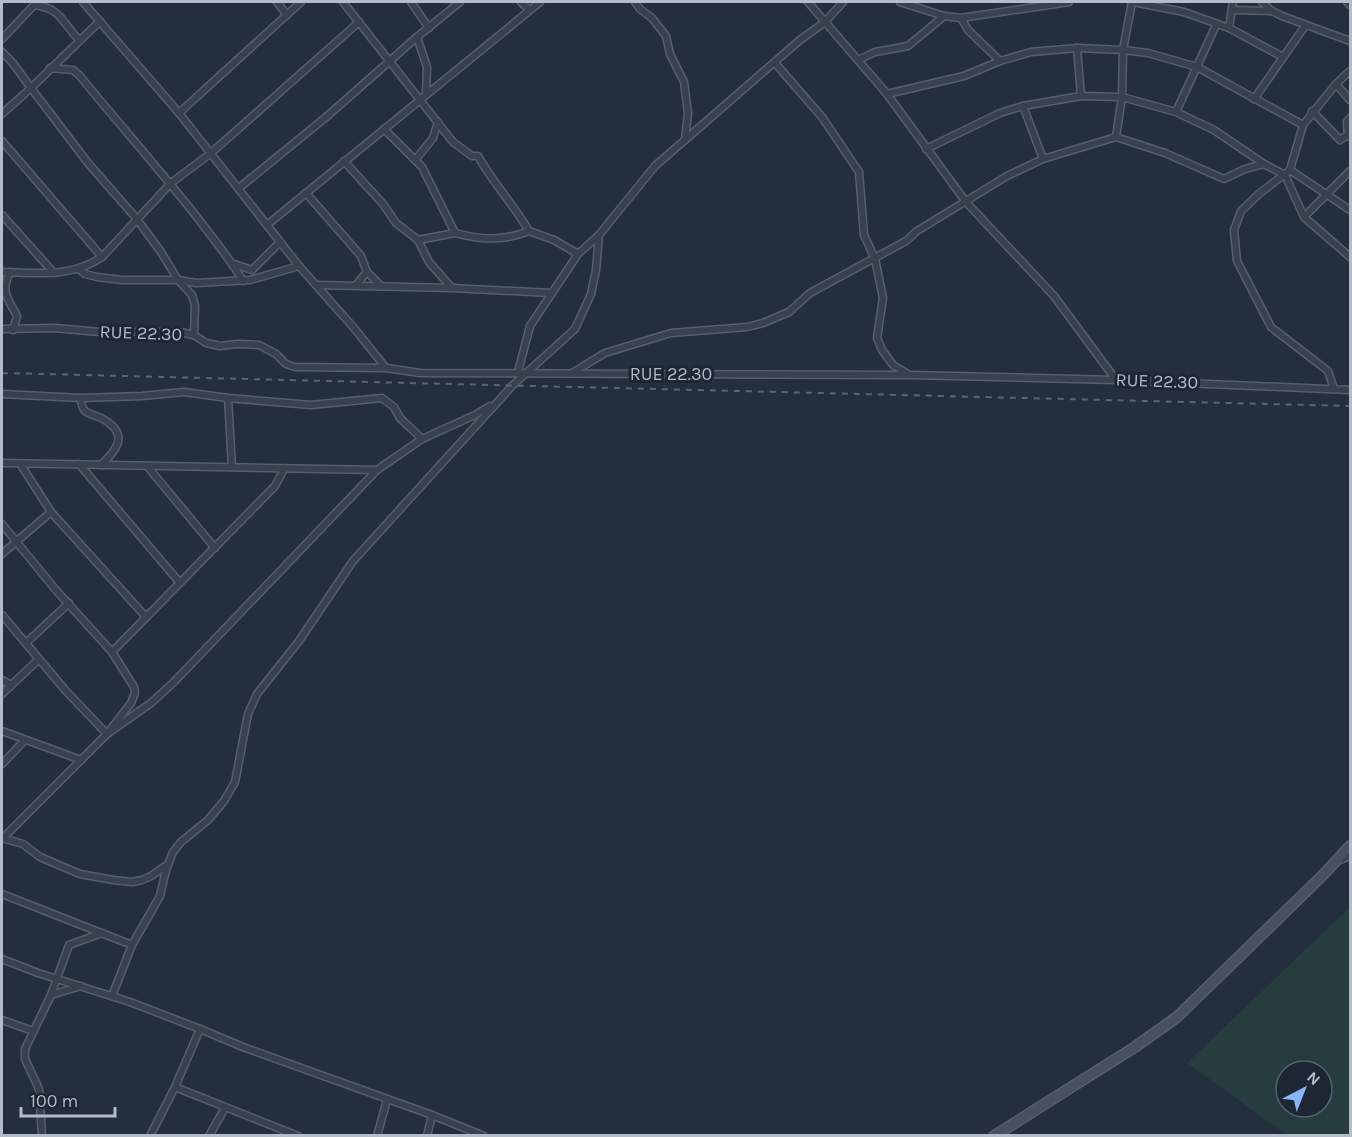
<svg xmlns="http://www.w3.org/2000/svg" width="1352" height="1137" font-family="Karla,sans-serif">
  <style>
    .green { fill: #263c3f; fill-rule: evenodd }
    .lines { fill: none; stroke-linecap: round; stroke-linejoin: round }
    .street-casing { stroke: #565f6c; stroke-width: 9 }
    .secondary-casing { stroke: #565f6c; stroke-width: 12 }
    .street { stroke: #38414e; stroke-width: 6 }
    .secondary { stroke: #465061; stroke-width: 9 }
    .rail { stroke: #5a6575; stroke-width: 2; stroke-dasharray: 6 6; stroke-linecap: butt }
    .labels { text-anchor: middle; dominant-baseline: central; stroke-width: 6; stroke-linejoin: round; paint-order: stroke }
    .street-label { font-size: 18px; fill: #b4bcc9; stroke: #1d2633 }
  </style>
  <rect width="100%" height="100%" fill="#242f3e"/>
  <path class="green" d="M1350,907V1135H1287L1187,1063ZM1286,1071H1322V1107H1286Z"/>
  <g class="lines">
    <g class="street-casing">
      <g id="street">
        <polyline points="83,2 179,113 299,266 354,328 386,368"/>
        <polyline points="277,2 287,15"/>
        <path d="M343,2L453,142L472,156H478C493,183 514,205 529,231C504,241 481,240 455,233"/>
        <polyline points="411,2 429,28"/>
        <polyline points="521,2 529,10"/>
        <polyline points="635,2 640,9 652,18 666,36 670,54 684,82 688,113 685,140"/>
        <polyline points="808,2 887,94 966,202 1054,296 1116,380"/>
        <polyline points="900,2 944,16 961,18 1069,2"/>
        <polyline points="1133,2 1184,12 1229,28 1283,57"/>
        <polyline points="1262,2 1272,11 1282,16 1350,41"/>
        <polyline points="1347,2 1350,5"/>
        <path d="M34,5C61,8 62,22 79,40"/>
        <polyline points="1232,10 1272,11"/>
        <polyline points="961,18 968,30 1000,61"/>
        <polyline points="100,21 31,88 88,163 136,218 161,252 178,280 192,295 195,306 194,335"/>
        <polyline points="1229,28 1233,2"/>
        <polyline points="2,39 35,4"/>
        <polyline points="1077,48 1081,96"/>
        <polyline points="2,52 12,62 31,88 2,114"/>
        <polyline points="858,60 875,52 908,46 944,16"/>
        <polyline points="775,63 822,117 859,172 864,235 875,259 883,298 877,338 882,350 893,365 908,374"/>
        <path d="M50,68L73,70L79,75C119,124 161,171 200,221C215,241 230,259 243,281"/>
        <polyline points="1336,84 1350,100"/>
        <polyline points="426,94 427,67 417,37 460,2"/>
        <polyline points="887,94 964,76 1000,61 1031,52 1077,48 1123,50 1148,53 1197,67 1303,125"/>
        <polyline points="1254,99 1305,26"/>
        <polyline points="1023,106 1043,159"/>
        <polyline points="1312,111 1340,140 1346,136 1350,137"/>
        <polyline points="1176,112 1216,25"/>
        <polyline points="179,113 301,2"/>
        <polyline points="384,129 422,167 455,233 418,240"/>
        <polyline points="1348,136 1347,122 1350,118"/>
        <polyline points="1116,137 1122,97 1123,50 1132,2"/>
        <polyline points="2,141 102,257"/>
        <polyline points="926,149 1000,113 1023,106 1081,96 1122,97 1176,112 1214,130 1264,164"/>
        <polyline points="416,159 433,138 438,122"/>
        <polyline points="344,161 383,204 396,223 418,240 429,262 452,288"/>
        <polyline points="1290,170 1350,210"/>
        <polyline points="239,188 325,118 417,37"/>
        <polyline points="306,193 361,256 367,272 356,285"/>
        <polyline points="2,215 54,273"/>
        <polyline points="1304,217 1350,171"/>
        <polyline points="267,225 540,2"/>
        <polyline points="529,231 554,240 578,254"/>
        <polyline points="234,264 252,270 280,242"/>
        <polyline points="79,269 85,274 97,277 122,280 178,280 196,283 250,280 299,266"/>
        <path d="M2,272C38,273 71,278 102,257L171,183L211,153L359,22"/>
        <path d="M10,272C0,293 8,298 17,316L13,330"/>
        <polyline points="367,272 381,286"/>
        <polyline points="316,285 452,288 552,293"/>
        <polyline points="2,329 54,328 100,332 180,332 194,335 206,343 220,346 237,344 259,345 276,354 286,364 295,367 386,368 420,373 910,375 1116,380 1350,390"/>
        <polyline points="518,372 530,326 578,254 599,235 655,166 800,40 825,22 843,2"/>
        <polyline points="572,373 605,353 671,333 747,327 763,323 789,312 810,293 906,241 917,231 1007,176 1043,159 1116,137 1165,153 1224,179 1245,169 1264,164 1285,175 1304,217 1350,257"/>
        <polyline points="1334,389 1328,371 1271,327 1237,261 1234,230 1241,211 1260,193 1290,170 1303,125 1336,84 1350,71"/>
        <polyline points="2,394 81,398 142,396 184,392 228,398 311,405 382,398 394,407 400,418 422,439"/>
        <path d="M81,398C81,402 81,407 85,411C90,415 98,416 103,419C129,434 118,449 101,465"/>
        <polyline points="228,398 232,467"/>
        <polyline points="2,463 377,470"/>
        <polyline points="79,464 180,583"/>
        <polyline points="21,465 51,512 146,617"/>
        <polyline points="147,466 215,548"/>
        <polyline points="2,524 55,589 112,652 134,687 135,693 131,703 107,734 2,839"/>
        <polyline points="2,554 51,512"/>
        <polyline points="2,615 66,691 107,734 151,703 174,682 377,470 422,439 475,415 490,406"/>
        <polyline points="26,643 69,603"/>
        <polyline points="112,652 275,486 284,469"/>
        <polyline points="2,680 11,685"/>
        <polyline points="2,694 39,659"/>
        <polyline points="2,731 81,760"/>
        <polyline points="2,764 25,740"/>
        <polyline points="2,838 23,844 40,857 80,874 113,880 132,882 142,880 151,876 167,865"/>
        <polyline points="1337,861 1350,856"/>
        <polyline points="2,894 132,945"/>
        <polyline points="2,959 38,973 130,1002 200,1029 175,1087 150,1136"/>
        <polyline points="51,995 81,986"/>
        <polyline points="112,996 132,945 160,896 166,870 173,852 181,842 208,820 224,801 235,782 248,714 257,694 299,641 353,561 512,386 575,329 591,294 596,270 599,235"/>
        <polyline points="2,1020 33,1031"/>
        <polyline points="200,1029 243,1047 432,1115 427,1136"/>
        <polyline points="175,1087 298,1136"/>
        <polyline points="432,1115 484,1136"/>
        <polyline points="42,1136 39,1089 25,1059 25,1049 51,995 69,945 102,933"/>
        <polyline points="209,1136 225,1108"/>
        <polyline points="377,1136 387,1100"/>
      </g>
    </g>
    <g class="secondary-casing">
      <polyline id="secondary" points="994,1136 1135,1047 1177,1017 1322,876 1350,846"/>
    </g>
    <use href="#street" class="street"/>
    <use href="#secondary" class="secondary"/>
    <polyline class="rail" points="2,373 1350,406"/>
  </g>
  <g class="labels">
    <g class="street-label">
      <text transform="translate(141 333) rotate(2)">RUE 22.30</text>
      <text x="671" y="374">RUE 22.30</text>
      <text transform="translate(1157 381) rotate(2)">RUE 22.30</text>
    </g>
  </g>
  <rect width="1352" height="1137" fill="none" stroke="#b4bcc9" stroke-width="6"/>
  <g transform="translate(1304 1089) rotate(42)"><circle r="28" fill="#1d2633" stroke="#59626f" stroke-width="1.5"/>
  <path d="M0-4.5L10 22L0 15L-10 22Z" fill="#8ab4f8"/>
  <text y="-9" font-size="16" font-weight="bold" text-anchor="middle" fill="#b4bcc9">N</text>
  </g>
  <path d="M21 1107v9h94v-9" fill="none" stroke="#b4bcc9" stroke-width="3"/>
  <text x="30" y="1107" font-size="18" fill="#b4bcc9" stroke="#1d2633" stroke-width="4.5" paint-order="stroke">100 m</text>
</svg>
